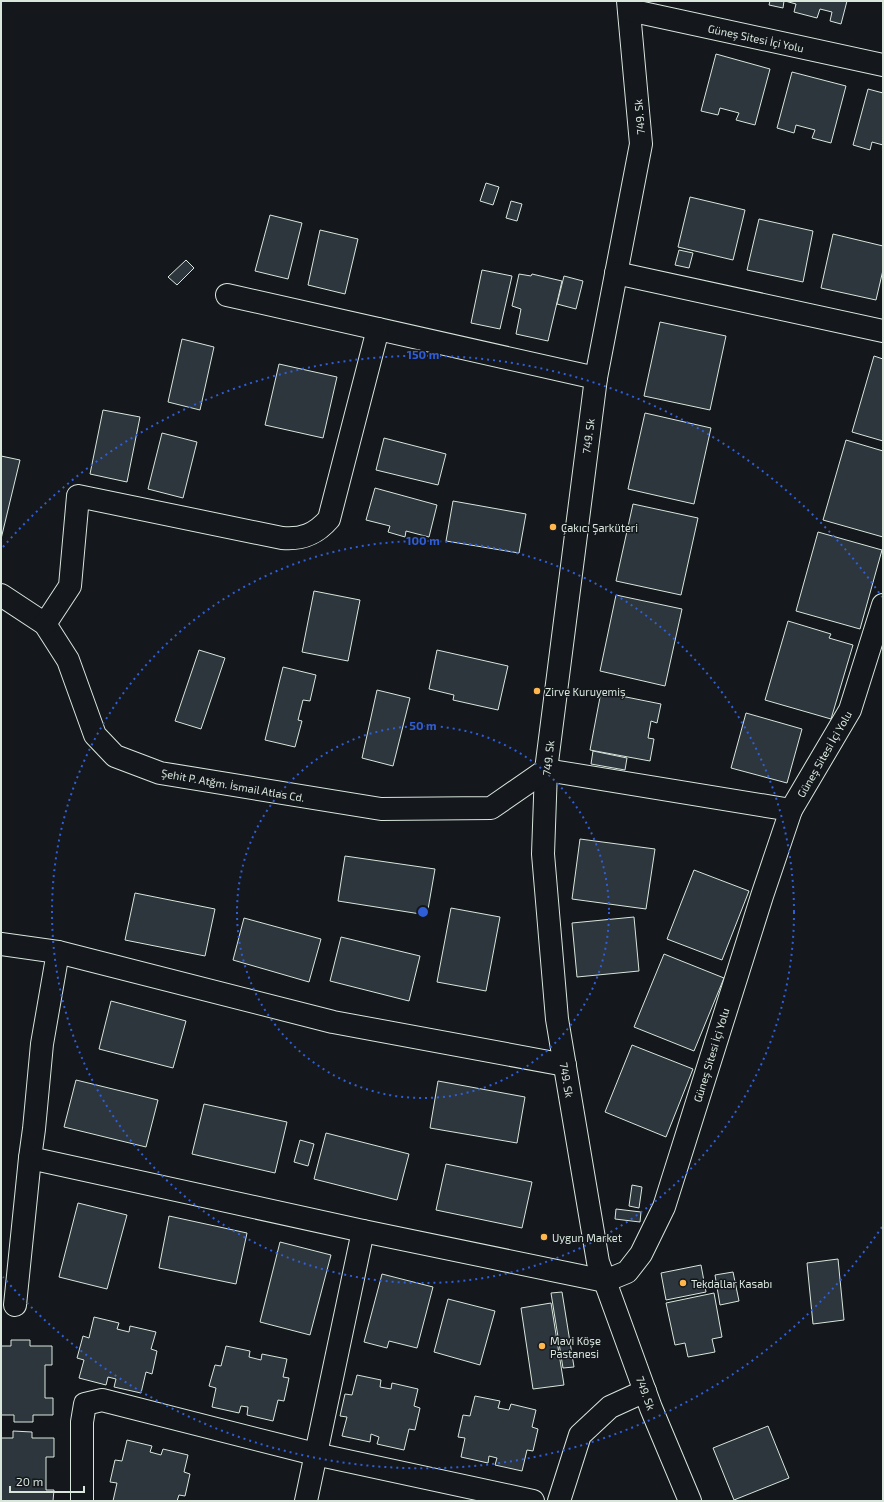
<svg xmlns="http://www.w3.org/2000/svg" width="884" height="1502" font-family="'Exo 2',sans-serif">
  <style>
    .building { fill: #2c363c; stroke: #d8e6dc }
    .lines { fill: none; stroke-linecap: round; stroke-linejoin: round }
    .minor-casing { stroke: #d8e6dc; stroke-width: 24 }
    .minor { stroke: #14181c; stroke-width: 22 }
    .ring { fill: none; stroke: #305dd8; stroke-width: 2; stroke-dasharray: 2 4 }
    .poi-dot { fill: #ffb74d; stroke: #14181c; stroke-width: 1.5 }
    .labels { text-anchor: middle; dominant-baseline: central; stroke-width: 3; stroke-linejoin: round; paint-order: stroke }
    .street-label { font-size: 11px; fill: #d8e6dc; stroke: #14181c }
    .poi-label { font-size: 11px; fill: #d8e6dc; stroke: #14181c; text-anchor: start }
    .centre { fill: #305dd8; stroke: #14181c; stroke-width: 2 }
    .ring-label { font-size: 12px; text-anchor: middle; font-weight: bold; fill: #305dd8; stroke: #14181c; stroke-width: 3; stroke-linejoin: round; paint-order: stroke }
  </style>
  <rect width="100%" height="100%" fill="#14181c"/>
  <g class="building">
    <polygon points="770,1 784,1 783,8 769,5"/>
    <polygon points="785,1 847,1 841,24 830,21 832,12 820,9 817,18 794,12 796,4"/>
    <polygon points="716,54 770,69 755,125 736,120 739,113 720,108 718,115 701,111"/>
    <polygon points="792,72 846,86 831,143 812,138 815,130 796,125 794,133 777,128"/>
    <polygon points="868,89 883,93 883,145 872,142 870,150 853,145"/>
    <polygon points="486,183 499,187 493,205 480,201"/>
    <polygon points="690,197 745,210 733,260 678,247"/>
    <polygon points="511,201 522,204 517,221 506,218"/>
    <polygon points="270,215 302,223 288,279 255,271"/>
    <polygon points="759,219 813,231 803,282 747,270"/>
    <polygon points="320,230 358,239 345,294 308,285"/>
    <polygon points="833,234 883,246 883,270 876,300 821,288"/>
    <polygon points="679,250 693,253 689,268 675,265"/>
    <polygon points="186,260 194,268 177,285 168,277"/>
    <polygon points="482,270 512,276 500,329 471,323"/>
    <polygon points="519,274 531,276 532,274 562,281 548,341 516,334 521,309 512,306"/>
    <polygon points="564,276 583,281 576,309 557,304"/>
    <polygon points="660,322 726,336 710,410 644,396"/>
    <polygon points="182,339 214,347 200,410 168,402"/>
    <polygon points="874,356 883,359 883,441 852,432"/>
    <polygon points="279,364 337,377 323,438 265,425"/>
    <polygon points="103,410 140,417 127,482 90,474"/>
    <polygon points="645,413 711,428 694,504 628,489"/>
    <polygon points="162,433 197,442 183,498 148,489"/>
    <polygon points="384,438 446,454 438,485 376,470"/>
    <polygon points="846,440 883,451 883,537 823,520"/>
    <polygon points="1,456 20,460 1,539"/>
    <polygon points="375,488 437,505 429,537 406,531 405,537 388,532 390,526 366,520"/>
    <polygon points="453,501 526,514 519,553 446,541"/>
    <polygon points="633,504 698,518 681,595 616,581"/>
    <polygon points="818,532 882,550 860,629 796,611"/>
    <polygon points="314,591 360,600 348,661 302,652"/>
    <polygon points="616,595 682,609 665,686 600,671"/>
    <polygon points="788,621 831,634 829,638 853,645 831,719 765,700"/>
    <polygon points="199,650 225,658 201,729 175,721"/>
    <polygon points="437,650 508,666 498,710 453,700 454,695 429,689"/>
    <polygon points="283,667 316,675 310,701 303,700 298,720 302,721 295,747 265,740"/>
    <polygon points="377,690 410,698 393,766 362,758"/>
    <polygon points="601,692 661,704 657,723 651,721 648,738 654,739 650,761 590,750"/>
    <polygon points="746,713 802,729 787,783 731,768"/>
    <polygon points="593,751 627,758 625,770 591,764"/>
    <polygon points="580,839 655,849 646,909 572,899"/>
    <polygon points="345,856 435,869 427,915 338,901"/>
    <polygon points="694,870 749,891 722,960 667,939"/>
    <polygon points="135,893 215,909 205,956 125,940"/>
    <polygon points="451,908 500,917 486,991 437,982"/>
    <polygon points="634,917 639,971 577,977 572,923"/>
    <polygon points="244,918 321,939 309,982 233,960"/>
    <polygon points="341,937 420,956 409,1001 330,981"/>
    <polygon points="664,954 724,978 694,1051 634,1027"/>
    <polygon points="111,1001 186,1021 173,1068 99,1049"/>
    <polygon points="632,1045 693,1069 666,1137 605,1112"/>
    <polygon points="76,1080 158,1100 146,1147 64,1127"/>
    <polygon points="438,1081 525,1097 517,1143 430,1128"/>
    <polygon points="204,1104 287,1122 275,1173 192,1154"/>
    <polygon points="326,1133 409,1154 397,1200 314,1179"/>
    <polygon points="300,1140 314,1144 308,1166 294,1162"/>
    <polygon points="446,1164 532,1182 522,1228 436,1210"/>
    <polygon points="632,1185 642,1187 639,1208 629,1206"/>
    <polygon points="78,1203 127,1215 107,1289 59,1277"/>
    <polygon points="616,1209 641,1212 640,1222 615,1219"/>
    <polygon points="169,1216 247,1233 236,1284 159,1268"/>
    <polygon points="280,1242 331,1255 310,1335 260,1322"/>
    <polygon points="838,1259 844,1320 813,1324 807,1263"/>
    <polygon points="701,1265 706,1292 666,1300 661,1273"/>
    <polygon points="733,1272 739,1301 720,1305 715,1275"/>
    <polygon points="382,1274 433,1287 417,1348 389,1341 387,1348 364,1342"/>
    <polygon points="562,1292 574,1367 563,1368 551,1293"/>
    <polygon points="714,1293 722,1337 712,1339 715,1352 688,1357 685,1343 675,1345 666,1303"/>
    <polygon points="448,1299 495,1311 480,1365 434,1352"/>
    <polygon points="551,1303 564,1385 533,1389 521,1308"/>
    <polygon points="94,1317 119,1323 117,1329 129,1332 130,1326 156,1332 151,1349 157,1351 152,1374 146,1372 141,1393 114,1387 116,1379 108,1377 106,1385 79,1378 84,1360 77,1358 83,1336 89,1338"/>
    <polygon points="11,1340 30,1340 30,1346 52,1346 52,1365 45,1365 45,1398 53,1398 53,1415 33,1415 33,1422 14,1422 14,1415 1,1415 1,1346 11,1346"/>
    <polygon points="226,1346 250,1351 249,1357 261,1360 262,1354 287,1359 283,1377 289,1378 284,1401 278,1400 273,1421 247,1415 248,1407 241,1406 239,1413 212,1407 216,1388 209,1386 215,1365 221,1366"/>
    <polygon points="357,1375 381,1380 380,1387 391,1389 392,1383 418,1389 414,1406 420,1408 415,1430 409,1429 404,1450 377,1444 379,1437 371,1434 370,1442 342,1436 347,1417 340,1416 345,1394 352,1395"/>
    <polygon points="475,1396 500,1401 498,1408 509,1410 511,1404 536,1410 532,1427 538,1429 533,1451 527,1450 522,1471 495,1465 497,1458 489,1456 488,1463 461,1457 465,1438 458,1437 463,1415 470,1416"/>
    <polygon points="768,1426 789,1478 734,1500 713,1448"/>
    <polygon points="13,1431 32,1432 32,1438 54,1438 54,1457 46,1457 46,1490 54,1490 53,1501 1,1501 1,1438 13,1438"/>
    <polygon points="127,1440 152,1446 150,1452 161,1455 163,1449 188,1455 184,1472 190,1474 185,1496 179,1495 177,1501 113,1501 117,1483 110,1482 115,1460 122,1461"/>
  </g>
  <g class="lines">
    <g class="minor-casing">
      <g id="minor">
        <polyline points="628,1 641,144 596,378 546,770 543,854 557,1019 598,1262 651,1408 690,1501"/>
        <polyline points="629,10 883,65"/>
        <polyline points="616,273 883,331"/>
        <polyline points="227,295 596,378"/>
        <polyline points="1,595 45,624 68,660 95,735 115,756 160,773 381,809 491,808 546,770 791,810"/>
        <path d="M45,624L70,586L78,496L282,538C302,540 316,534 329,519L378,329"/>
        <polyline points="1,944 58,952 333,1022 565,1065"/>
        <polyline points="58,952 42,1044 34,1129 30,1158 363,1231 605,1281 627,1272 641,1254 664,1207 762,896 791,810 850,710 883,605"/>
        <polyline points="15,1305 30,1158"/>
        <polyline points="82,1501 82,1422 85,1404 102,1400 315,1454 533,1501"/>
        <polyline points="306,1501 363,1231"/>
        <polyline points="559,1501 580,1435 610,1407 645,1391"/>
      </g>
    </g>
    <use href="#minor" class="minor"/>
  </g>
  <g class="ring">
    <circle cx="423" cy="912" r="186"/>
    <circle cx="423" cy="912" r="371"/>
    <path d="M882 1227A557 557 0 0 1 3 1277M3 547A557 557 0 0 1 882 597"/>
  </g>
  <g class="poi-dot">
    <circle cx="553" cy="527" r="4"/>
    <circle cx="537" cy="691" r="4"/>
    <circle cx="544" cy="1237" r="4"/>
    <circle cx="683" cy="1283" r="4"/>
    <circle cx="542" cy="1346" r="4"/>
  </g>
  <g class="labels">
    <g class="street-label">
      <text transform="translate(756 38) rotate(12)">Güneş Sitesi İçi Yolu</text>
      <text transform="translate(639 117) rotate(-95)">749. Sk</text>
      <text transform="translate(588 436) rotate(-83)">749. Sk</text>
      <text transform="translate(824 754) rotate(-60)">Güneş Sitesi İçi Yolu</text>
      <text transform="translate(548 758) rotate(-84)">749. Sk</text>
      <text transform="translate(233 785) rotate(10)">Şehit P. Atğm. İsmail Atlas Cd.</text>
      <text transform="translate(711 1055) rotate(-73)">Güneş Sitesi İçi Yolu</text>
      <text transform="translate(567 1080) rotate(80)">749. Sk</text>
      <text transform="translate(646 1393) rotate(70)">749. Sk</text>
    </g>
    <g class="poi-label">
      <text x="561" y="527">Çakıcı Şarküteri</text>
      <text x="545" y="691">Zirve Kuruyemiş</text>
      <text x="552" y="1237">Uygun Market</text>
      <text x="691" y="1283">Tekdallar Kasabı</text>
      <text x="550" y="1340">Mavi Köşe<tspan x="550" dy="13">Pastanesi</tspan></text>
    </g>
  </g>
  <circle cx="423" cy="912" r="6" class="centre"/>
  <g class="ring-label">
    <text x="423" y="359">150 m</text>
    <text x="423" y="545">100 m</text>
    <text x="423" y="730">50 m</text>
  </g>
  <rect width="884" height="1502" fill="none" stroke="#d8e6dc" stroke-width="4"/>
  <path d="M10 1486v6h74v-6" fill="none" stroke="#d8e6dc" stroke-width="2"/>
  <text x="16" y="1486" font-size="12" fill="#d8e6dc" stroke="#14181c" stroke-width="3" paint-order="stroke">20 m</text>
</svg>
